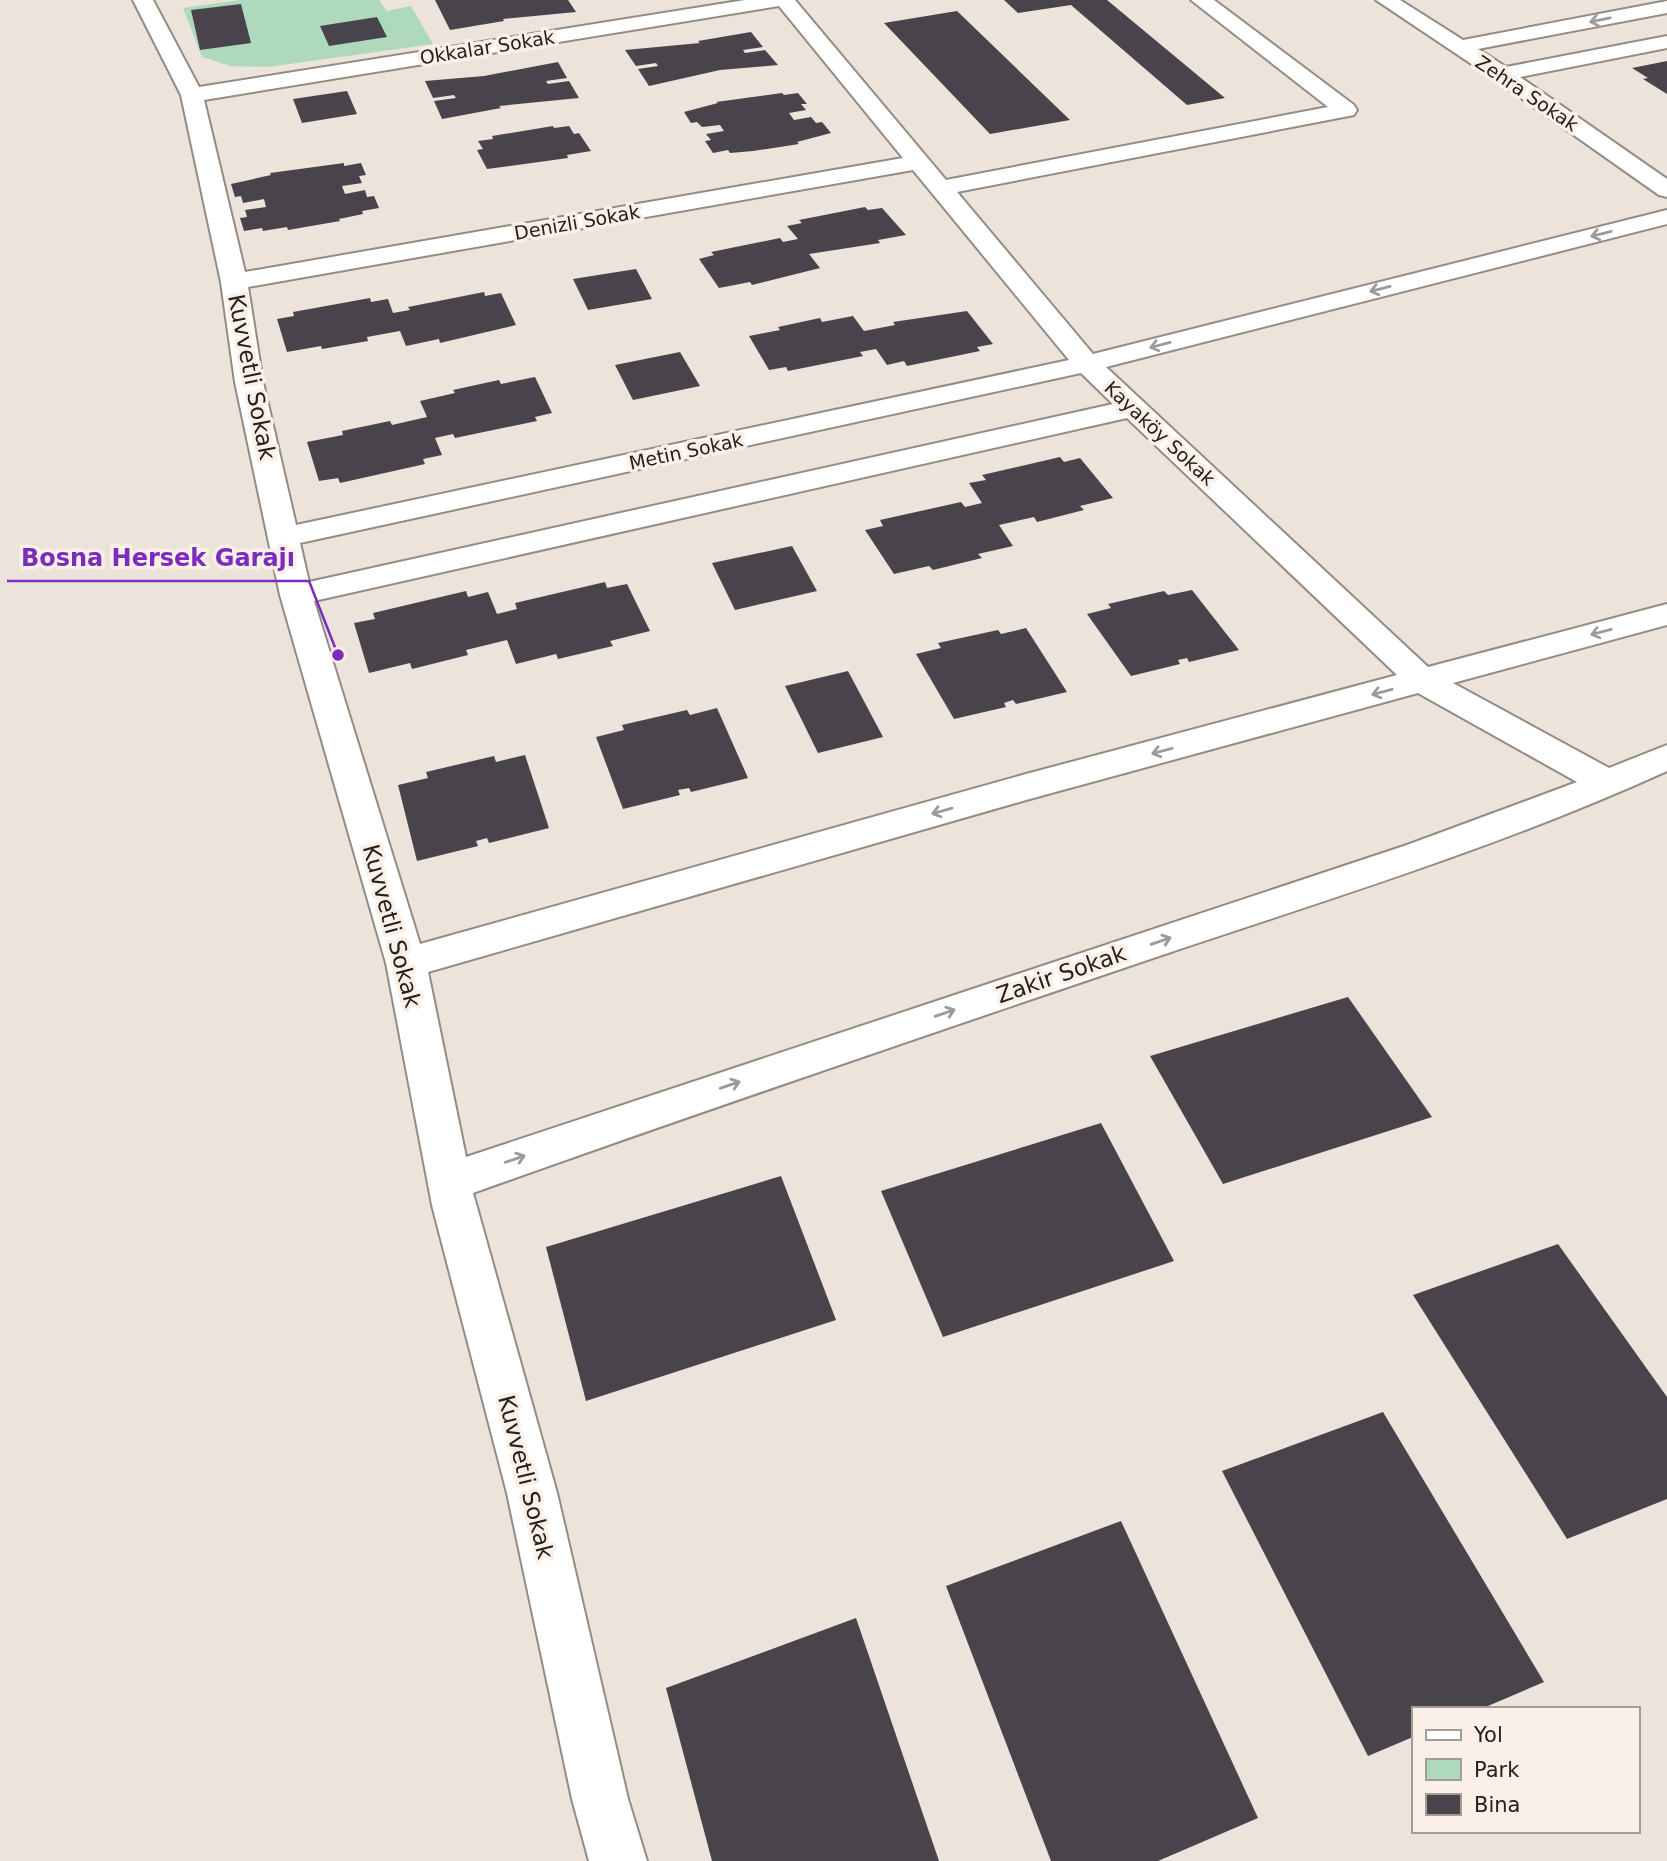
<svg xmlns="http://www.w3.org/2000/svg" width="1667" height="1861" font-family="'DejaVu Sans',sans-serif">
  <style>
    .green { fill: #aed9bd }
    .building { fill: #49444c }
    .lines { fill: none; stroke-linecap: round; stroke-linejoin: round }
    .minor-casing { stroke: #948c83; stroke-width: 4 }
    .minor { fill: #fff; fill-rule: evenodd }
    .oneway { stroke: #9c9b99 }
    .labels { text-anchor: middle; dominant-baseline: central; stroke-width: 7; stroke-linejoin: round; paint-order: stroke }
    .far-street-label { font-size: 19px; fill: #24211d; stroke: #faf0e7 }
    .street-label { font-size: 23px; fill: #24211d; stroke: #faf0e7 }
    .leader { fill: none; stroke: #7b2cbf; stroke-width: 2.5 }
    .callout-dot { fill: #7b2cbf; stroke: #faf0e7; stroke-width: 2.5 }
    .callout-label { font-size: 24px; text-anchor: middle; font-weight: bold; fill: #7b2cbf; stroke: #faf0e7; stroke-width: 7; stroke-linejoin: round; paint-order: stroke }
  </style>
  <rect width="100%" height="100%" fill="#ece3da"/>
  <polygon class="green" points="240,0 379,0 387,11 411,6 433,44 268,67 231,66 202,57 183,8"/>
  <g class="building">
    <polygon points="435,0 568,0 576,12 503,19 504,21 450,30"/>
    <polygon points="1004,0 1107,0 1225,98 1187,105 1071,5 1018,13"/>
    <polygon points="241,4 251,43 200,50 191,10"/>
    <polygon points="957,11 1070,120 990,134 884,23"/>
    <polygon points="377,17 387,37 329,46 320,26"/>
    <polygon points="751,32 763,47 743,50 745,53 765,50 778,65 720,70 649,86 638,69 658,66 656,63 636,66 625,50 700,43 698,41"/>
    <polygon points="1667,61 1667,94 1643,79 1648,78 1632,68"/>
    <polygon points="558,62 567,78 546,81 548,84 569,81 579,98 499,106 501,108 442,119 434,101 456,98 454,95 433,98 425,81 484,76"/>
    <polygon points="347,91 357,114 302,123 293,99"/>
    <polygon points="782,93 784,95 798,93 807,104 801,104 806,110 789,113 794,120 811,117 816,123 822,122 831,133 797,142 799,144 753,151 730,153 728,150 713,153 705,141 711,140 706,134 724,131 720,125 702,127 697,122 691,123 684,112 718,103 716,102"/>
    <polygon points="553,126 554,128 569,126 574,134 579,133 591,151 567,155 568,158 487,169 477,150 483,149 478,141 493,139 492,136"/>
    <polygon points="344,163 344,166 361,163 366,175 359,176 362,183 342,186 345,194 365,190 367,197 374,196 379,208 362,211 363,214 339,219 340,221 288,230 287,227 263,231 262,228 244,231 240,218 247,217 245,210 266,207 264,199 243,203 241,196 235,197 231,184 271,175 270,173"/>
    <polygon points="865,207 868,210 882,208 906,235 878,240 880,243 809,254 820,268 752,285 750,282 719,288 699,259 714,255 711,252 780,238 783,242 798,239 787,226 802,223 799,220"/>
    <polygon points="636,269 652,299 588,310 573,279"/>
    <polygon points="484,292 485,296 501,293 516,325 440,343 439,339 406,346 400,331 367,337 368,341 322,349 321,346 287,352 277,319 294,316 293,312 370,298 371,302 388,299 393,313 410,310 408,307"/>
    <polygon points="967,311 993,344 977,347 980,351 907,366 904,361 887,365 876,349 860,352 863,356 788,371 786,367 769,370 749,336 780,330 778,327 820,318 822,322 853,316 864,331 895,325 893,322"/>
    <polygon points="680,352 700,386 633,400 615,365"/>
    <polygon points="535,377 552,413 535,417 537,421 455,438 453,434 435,438 442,455 423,459 425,464 340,483 338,478 319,481 307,442 343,435 342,431 390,421 392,425 427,417 420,401 455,393 453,390 499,380 501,384"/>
    <polygon points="1060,457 1064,462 1080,458 1113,498 1080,506 1084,510 1037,522 1034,517 999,525 1013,546 978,554 982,558 933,570 929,566 894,574 865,530 883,526 880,520 961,502 965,507 982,503 969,483 986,480 982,475"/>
    <polygon points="792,546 817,591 735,610 712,563"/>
    <polygon points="605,582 607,588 627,584 650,631 610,641 613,646 558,659 556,654 516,664 507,640 466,650 468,655 412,669 410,663 369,673 354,623 375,619 373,613 466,591 468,597 488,592 497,614 517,609 515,603"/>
    <polygon points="1192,590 1239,650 1189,662 1187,658 1178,660 1180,664 1131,676 1087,614 1111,608 1108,604 1164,591 1168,595"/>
    <polygon points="1026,628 1067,692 1016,704 1013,700 1004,703 1006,707 954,719 916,654 941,648 938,643 998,630 1001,634"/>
    <polygon points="848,671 883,737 818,753 785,686"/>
    <polygon points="717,708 748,778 691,792 689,788 678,790 680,795 623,809 596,737 624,730 622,725 687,710 690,715"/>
    <polygon points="525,755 549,828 489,843 487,838 476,841 478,846 417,861 398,785 428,778 426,772 494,756 496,762"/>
    <polygon points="1348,997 1432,1117 1223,1184 1150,1056"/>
    <polygon points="1101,1123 1174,1261 943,1337 881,1191"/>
    <polygon points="781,1176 836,1320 586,1401 546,1247"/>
    <polygon points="1558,1244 1667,1397 1667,1499 1567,1539 1413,1295"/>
    <polygon points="1383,1412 1544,1682 1481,1709 1413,1709 1413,1737 1368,1756 1222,1471"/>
    <polygon points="1121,1521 1258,1818 1158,1861 1051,1861 946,1586"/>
    <polygon points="856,1618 939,1861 712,1861 666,1688"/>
  </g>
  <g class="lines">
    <g class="minor-casing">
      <g id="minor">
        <path d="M133,0H153L199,87L745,0H795L946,180L1328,107L1191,0H1214L1354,105L1357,110L1354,115L957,192L1093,354L1667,210V224L1106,367L1428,667L1667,604V625L1453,683L1609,768L1667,745V771C1507,844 1338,896 1171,952C938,1031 705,1110 473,1193L557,1493L628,1799L647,1861H589L572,1799L507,1493L432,1205L386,963L280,595L235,382L221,282L181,95ZM779,6L903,158L245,272L204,100ZM913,170L1069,360L296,525L263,382L248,287ZM1081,373L1113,404L309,582L300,543ZM1127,418L1397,675L1026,774L420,944L314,601ZM1418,693L1577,782L1407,845L466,1157L428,972L1026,800Z"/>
        <polygon points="1376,0 1400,0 1463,40 1667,1 1667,13 1478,49 1506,67 1667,36 1667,48 1520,77 1667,179 1667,197 1659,195 1494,79"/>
      </g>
    </g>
    <use href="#minor" class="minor"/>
  </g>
  <defs><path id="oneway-shaft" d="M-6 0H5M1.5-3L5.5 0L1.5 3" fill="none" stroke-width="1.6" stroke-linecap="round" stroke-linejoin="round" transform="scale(1.75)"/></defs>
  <g class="oneway">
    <use href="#oneway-shaft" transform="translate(1600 20) rotate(169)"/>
    <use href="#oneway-shaft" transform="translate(1601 234) rotate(166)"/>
    <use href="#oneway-shaft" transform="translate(1380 289) rotate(166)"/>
    <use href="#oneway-shaft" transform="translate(1160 345) rotate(165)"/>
    <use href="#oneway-shaft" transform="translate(1601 632) rotate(165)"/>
    <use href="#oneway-shaft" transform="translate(1382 692) rotate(165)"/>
    <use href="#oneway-shaft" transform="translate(1162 751) rotate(165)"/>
    <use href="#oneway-shaft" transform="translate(942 811) rotate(164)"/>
    <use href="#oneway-shaft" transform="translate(1161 941) rotate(-19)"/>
    <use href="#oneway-shaft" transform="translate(945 1013) rotate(-19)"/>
    <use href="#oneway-shaft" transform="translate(730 1085) rotate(-19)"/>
    <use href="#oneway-shaft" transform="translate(515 1159) rotate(-19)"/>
  </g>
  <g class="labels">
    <g class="far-street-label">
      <text transform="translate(487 47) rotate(-9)">Okkalar Sokak</text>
      <text transform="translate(1527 93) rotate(34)">Zehra Sokak</text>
      <text transform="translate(577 222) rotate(-10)">Denizli Sokak</text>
      <text transform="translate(1160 433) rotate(43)">Kayaköy Sokak</text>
      <text transform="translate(686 451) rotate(-12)">Metin Sokak</text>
    </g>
    <g class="street-label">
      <text transform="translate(252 377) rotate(79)">Kuvvetli Sokak</text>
      <text transform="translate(392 926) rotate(75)">Kuvvetli Sokak</text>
      <text transform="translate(1061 974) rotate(-19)">Zakir Sokak</text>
      <text transform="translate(526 1477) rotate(76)">Kuvvetli Sokak</text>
    </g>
  </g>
  <path class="leader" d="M338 655L309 581H7"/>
  <circle class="callout-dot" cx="338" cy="655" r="7"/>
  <g class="callout-label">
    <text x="158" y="566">Bosna Hersek Garajı</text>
  </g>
  <rect x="1412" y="1707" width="228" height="126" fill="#faf0e7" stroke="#a49d96" stroke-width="2"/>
  <rect x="1426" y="1730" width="35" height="10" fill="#ffffff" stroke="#a49d96" stroke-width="2"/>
  <text x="1474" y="1742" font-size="21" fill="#24211d">Yol</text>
  <rect x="1426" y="1759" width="35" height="21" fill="#aed9bd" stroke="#a49d96" stroke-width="2"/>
  <text x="1474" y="1777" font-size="21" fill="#24211d">Park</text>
  <rect x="1426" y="1794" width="35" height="21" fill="#49444c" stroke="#a49d96" stroke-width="2"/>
  <text x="1474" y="1812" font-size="21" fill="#24211d">Bina</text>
</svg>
